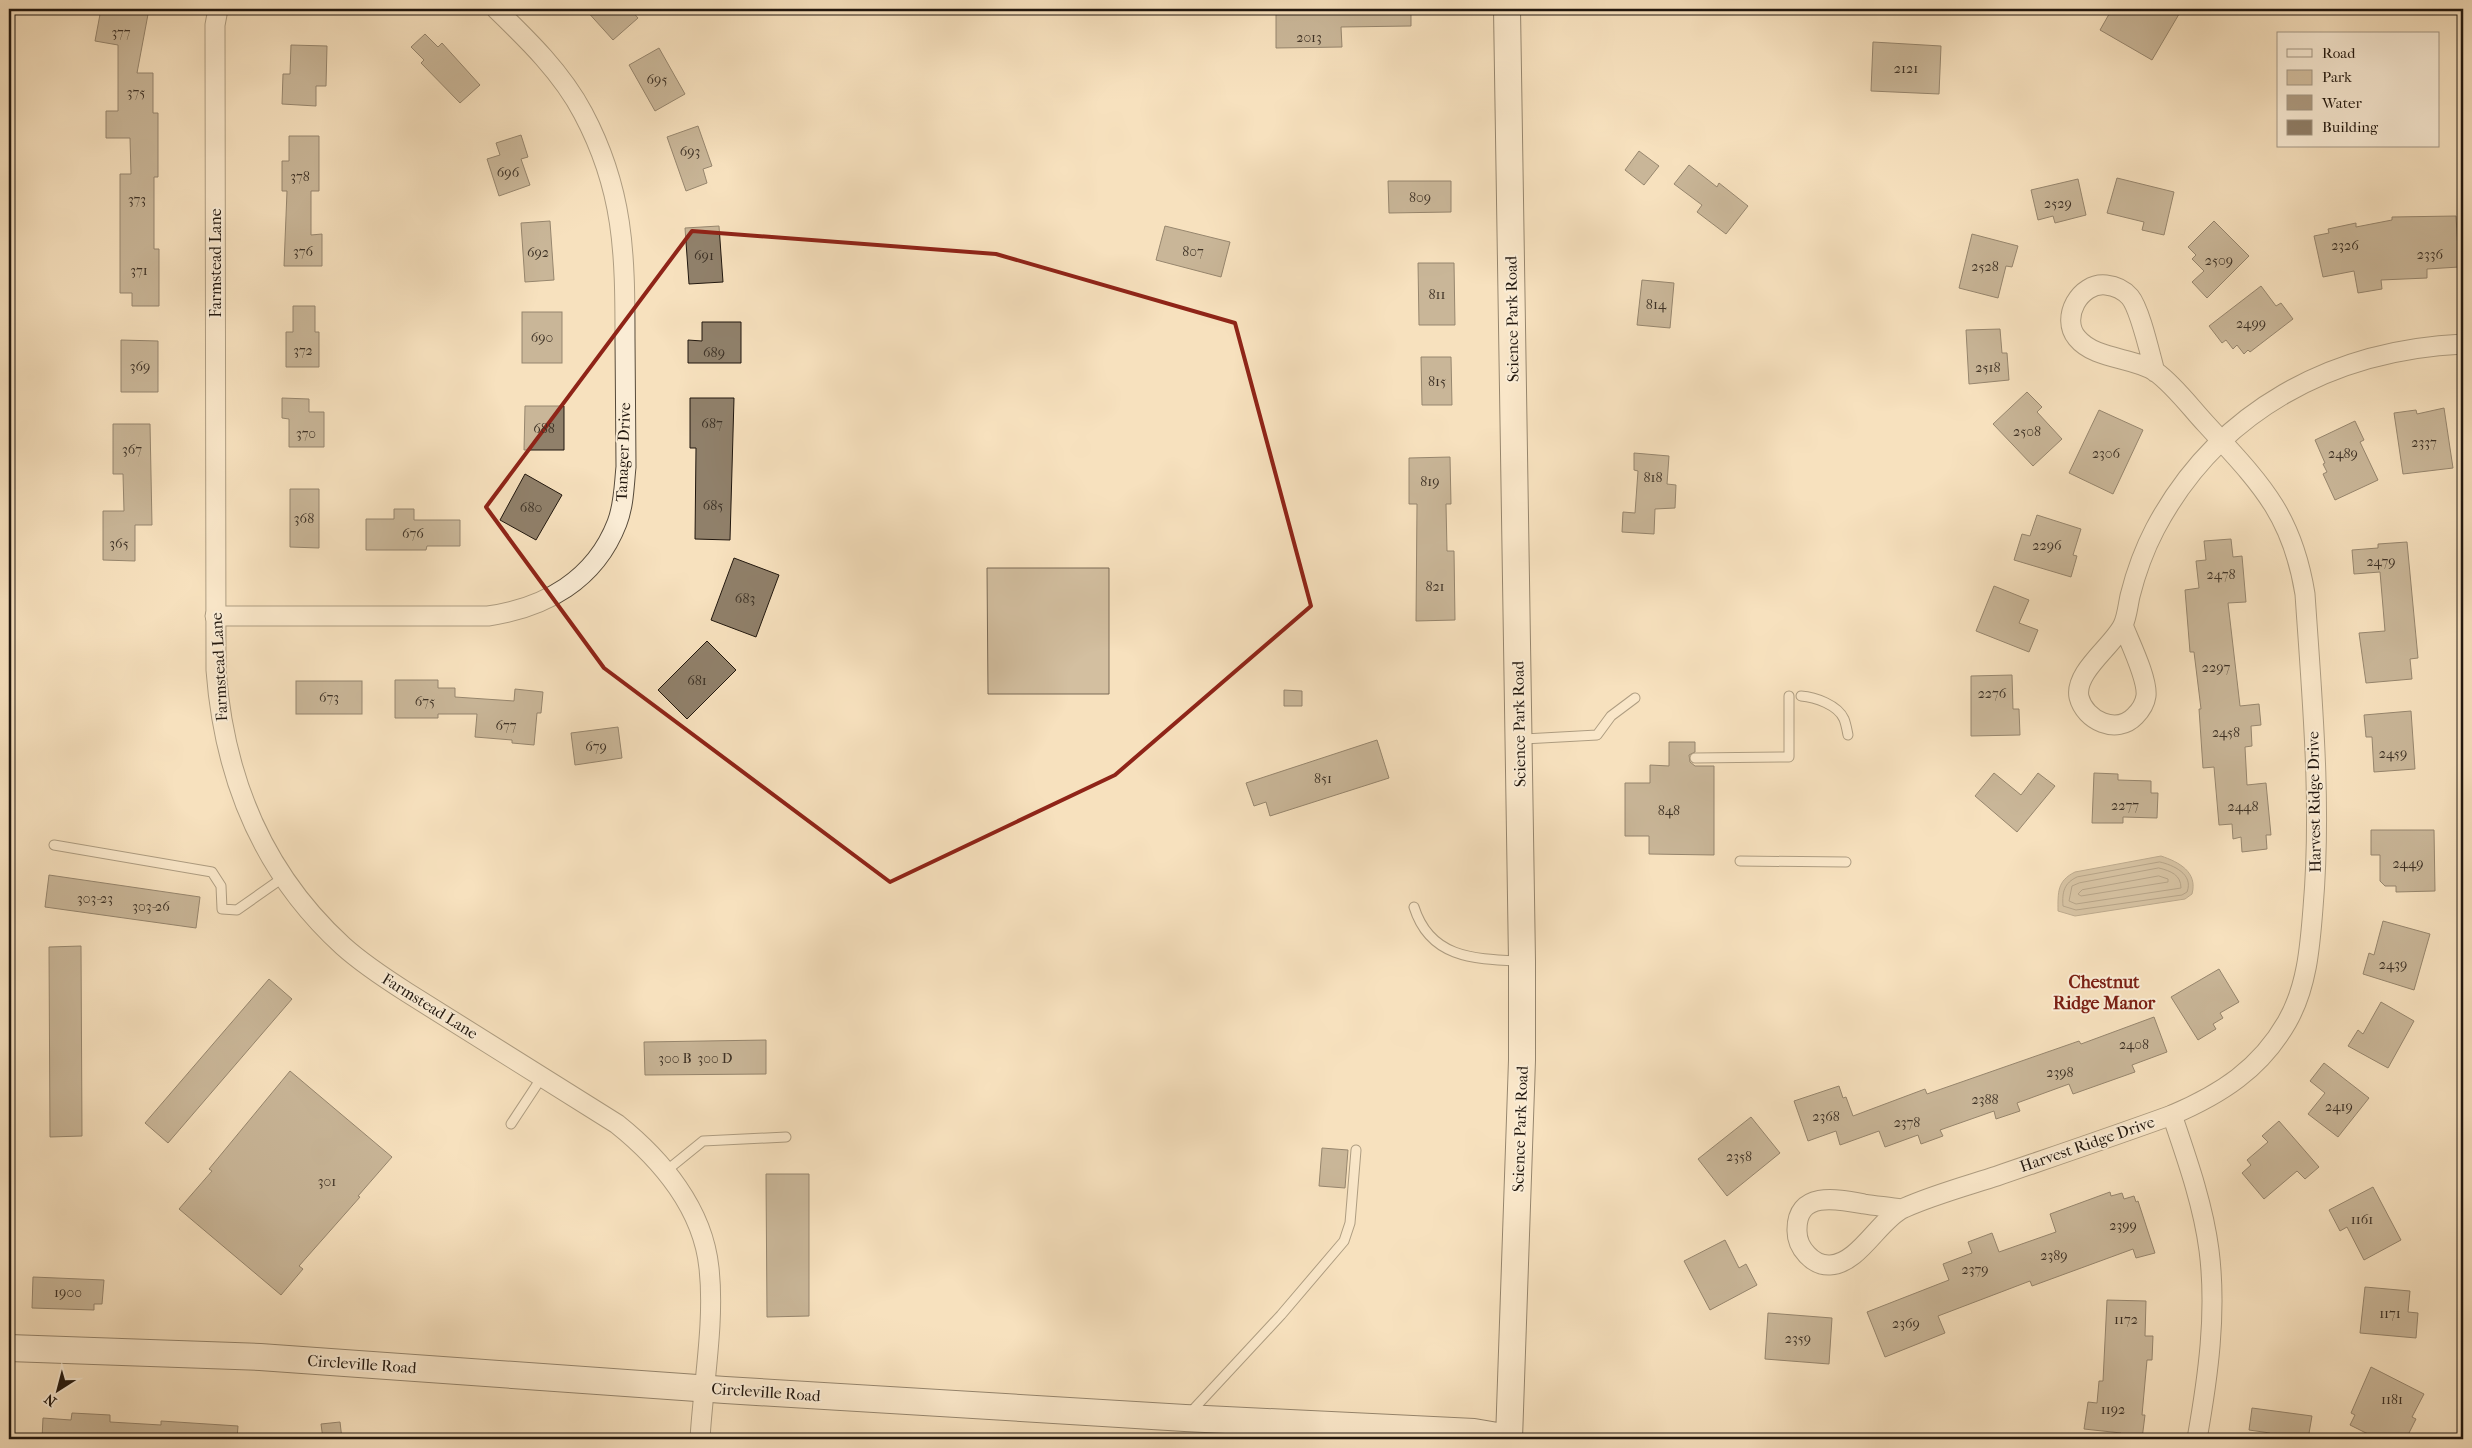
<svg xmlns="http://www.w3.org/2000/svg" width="2472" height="1448" font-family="'IM FELL French Canon',serif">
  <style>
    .green { fill: #d3bfa0; stroke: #7a6b57 }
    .water { fill: #ae9c82; stroke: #766754 }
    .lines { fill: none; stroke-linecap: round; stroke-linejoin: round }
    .shore { stroke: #685a48; stroke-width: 1 }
    .building { fill: #90806a; stroke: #21170e }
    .lane-casing { stroke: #564a3a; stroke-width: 11 }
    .street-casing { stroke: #564a3a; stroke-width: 21 }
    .secondary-casing { stroke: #21170e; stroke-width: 28 }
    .lane { stroke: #faecd5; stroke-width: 9 }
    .street { stroke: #faecd5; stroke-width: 19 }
    .secondary { stroke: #faecd5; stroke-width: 26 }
    .marked { fill: none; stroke: #8f2418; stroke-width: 4; stroke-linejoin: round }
    .labels { text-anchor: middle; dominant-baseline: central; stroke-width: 4; stroke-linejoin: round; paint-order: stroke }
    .number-label { font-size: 14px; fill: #3d3125 }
    .street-label { font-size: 16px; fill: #21170e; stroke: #faecd5 }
    .neighbourhood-label { font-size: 18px; font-weight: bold; fill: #7a1f14; stroke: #faecd5 }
  </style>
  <rect width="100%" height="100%" fill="#f7e1be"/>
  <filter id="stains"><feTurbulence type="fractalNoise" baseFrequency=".004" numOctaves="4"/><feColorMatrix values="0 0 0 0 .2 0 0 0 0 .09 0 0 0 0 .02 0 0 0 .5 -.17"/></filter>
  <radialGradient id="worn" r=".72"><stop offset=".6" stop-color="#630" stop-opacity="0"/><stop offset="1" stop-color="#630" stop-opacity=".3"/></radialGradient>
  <polygon class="green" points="987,568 1109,568 1109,694 988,694"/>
  <path class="water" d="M2161,856C2179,862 2198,872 2192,894L2185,899L2075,916L2058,911C2058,892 2057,881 2075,872Z"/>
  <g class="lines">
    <g class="shore">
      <path d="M2160,862C2173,865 2194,874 2187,892L2182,895L2076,910L2063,906C2062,892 2064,883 2077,877Z"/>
      <path d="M2159,868C2171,871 2181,875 2181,888L2076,904L2069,901L2072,886L2079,883Z"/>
      <polygon points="2159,876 2168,879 2168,882 2081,896 2078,894 2082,890"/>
    </g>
  </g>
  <g class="building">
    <polygon points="101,9 149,9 137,73 153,73 153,113 158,113 158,177 154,177 154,249 159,249 159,306 132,306 132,293 120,293 120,174 131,174 130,138 106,138 106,111 118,111 118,45 95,41"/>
    <polygon points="585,9 630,9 638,18 613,40"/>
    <polygon points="1276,9 1411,9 1411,26 1341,27 1342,47 1276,48"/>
    <polygon points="2112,9 2182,9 2152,60 2100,30"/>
    <polygon points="425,34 438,47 442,43 480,85 460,103 421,63 424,60 411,47"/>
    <polygon points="1873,42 1941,46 1939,94 1871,91"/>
    <polygon points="291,45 327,46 326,86 316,86 316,106 282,104 283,74 290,74"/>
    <polygon points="659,48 685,94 655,111 629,65"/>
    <polygon points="698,126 712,166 703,169 707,183 686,191 667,137"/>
    <polygon points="521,135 528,157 521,159 530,185 499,196 487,159 500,155 496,143"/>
    <polygon points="289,136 319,136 319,191 311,191 311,235 322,234 322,266 284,266 287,191 282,191 282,161 289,161"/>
    <polygon points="1639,151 1659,166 1644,185 1625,170"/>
    <polygon points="1689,165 1717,187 1719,183 1748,206 1726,234 1697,212 1702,205 1674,184"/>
    <polygon points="2117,178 2174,192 2164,235 2142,230 2144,222 2107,213"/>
    <polygon points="2078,179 2086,215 2055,223 2053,216 2038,220 2031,190"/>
    <polygon points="1388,181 1451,181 1451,212 1389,213"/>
    <polygon points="2456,216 2459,267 2427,269 2427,278 2381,280 2382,289 2358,293 2354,271 2323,277 2314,236 2329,233 2328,229 2356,223 2356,227 2392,220 2392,217"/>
    <polygon points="550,221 554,280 525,282 521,223"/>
    <polygon points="2214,221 2249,256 2207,298 2192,282 2204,271 2192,259 2196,255 2188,247"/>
    <polygon points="719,226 723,282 689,284 685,228"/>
    <polygon points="1165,226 1230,242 1221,277 1156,260"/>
    <polygon points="1972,234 2018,246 2012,267 2006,266 1998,298 1959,288"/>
    <polygon points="1418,263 1454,263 1455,325 1419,325"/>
    <polygon points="1642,280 1674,283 1670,328 1637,325"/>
    <polygon points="2261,286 2276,306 2281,303 2293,319 2250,352 2248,350 2244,354 2237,345 2233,349 2226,340 2222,343 2209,326"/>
    <polygon points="293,306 315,306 315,332 319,332 319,367 286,367 286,332 293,332"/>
    <rect x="522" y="312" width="40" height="51"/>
    <polygon points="702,322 741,322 741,363 688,363 688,340 702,341"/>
    <polygon points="2000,329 2002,353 2007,353 2009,380 1969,384 1966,330"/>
    <polygon points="121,340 158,341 158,392 121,392"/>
    <polygon points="1421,357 1451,357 1452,405 1422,405"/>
    <polygon points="2027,392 2042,407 2037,412 2062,439 2033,466 1993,424"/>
    <polygon points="282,398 309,399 309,412 324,412 324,447 289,447 289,419 282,418"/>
    <polygon points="690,398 734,398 730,540 695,539 696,448 690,448"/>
    <polygon points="525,406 564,406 564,450 524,450"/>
    <polygon points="2444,408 2453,468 2403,474 2394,413 2416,410 2417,414"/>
    <polygon points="2099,410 2143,430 2113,494 2069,473"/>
    <polygon points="2355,421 2364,440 2360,442 2378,480 2335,500 2323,474 2327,472 2323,464 2325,463 2315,440"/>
    <polygon points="113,424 150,424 152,525 135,525 135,561 103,560 103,511 124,511 123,474 113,474"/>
    <polygon points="1634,453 1669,456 1667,484 1676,485 1675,508 1655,509 1654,534 1622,532 1623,512 1635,513 1638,471 1634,470"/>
    <polygon points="1450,457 1451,504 1446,504 1447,551 1454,551 1455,620 1416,621 1417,504 1409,504 1409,458"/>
    <polygon points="525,474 562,495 536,540 500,520"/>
    <polygon points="290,489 319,489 319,548 290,547"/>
    <polygon points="394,509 414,509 414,520 460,520 460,546 427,546 426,550 366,550 366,519 394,519"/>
    <polygon points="2037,515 2081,529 2073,555 2077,556 2071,577 2014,560 2022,534 2030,536"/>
    <polygon points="2231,539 2233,557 2242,556 2246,602 2228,603 2240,706 2259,704 2261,725 2251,726 2252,746 2245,747 2247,785 2266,783 2271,835 2266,835 2267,849 2242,852 2241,837 2233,839 2232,824 2219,825 2214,767 2203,768 2199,709 2201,709 2194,652 2190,652 2185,590 2199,588 2196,561 2206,560 2204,541"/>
    <polygon points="2407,542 2418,658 2410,659 2412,679 2366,683 2359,633 2385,631 2380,572 2354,574 2352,550 2378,548 2378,544"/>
    <polygon points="734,558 779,575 756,637 711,620"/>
    <polygon points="1994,586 2029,600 2019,623 2038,630 2029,652 1976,631"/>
    <polygon points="707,641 736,670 687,719 658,690"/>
    <polygon points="2012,675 2013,709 2019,709 2020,735 1971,736 1971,676"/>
    <polygon points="395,680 438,680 438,688 455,688 455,697 514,701 515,689 543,692 541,713 537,713 534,745 512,743 512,740 475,737 477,714 438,714 438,718 395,718"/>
    <rect x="296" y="681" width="66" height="33"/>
    <polygon points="1284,690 1302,691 1302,706 1284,706"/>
    <polygon points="2411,711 2415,769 2374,772 2372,737 2366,737 2364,715"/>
    <polygon points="618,727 622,758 575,765 571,733"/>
    <polygon points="1377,740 1389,778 1270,816 1266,802 1254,806 1246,783"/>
    <polygon points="1669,742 1695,742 1695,752 1689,755 1690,762 1695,766 1714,766 1714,855 1649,854 1649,836 1625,836 1625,783 1650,783 1650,765 1669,766"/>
    <polygon points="1994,773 2021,795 2038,773 2055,786 2017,832 1975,796"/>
    <polygon points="2094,773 2118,774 2118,780 2151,781 2151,793 2158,793 2157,818 2123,817 2123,823 2092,823"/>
    <polygon points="2371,830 2434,830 2435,891 2396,892 2396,886 2385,886 2380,881 2380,855 2371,855"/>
    <polygon points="49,875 200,897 196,928 45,907"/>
    <polygon points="2383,921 2430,934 2414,990 2363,974 2369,953 2374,955"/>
    <polygon points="81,946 82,1136 50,1137 49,947"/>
    <polygon points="2219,969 2239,1002 2220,1013 2223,1018 2213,1024 2216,1029 2198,1040 2171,997"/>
    <polygon points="269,979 292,999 168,1143 145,1123"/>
    <polygon points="2381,1002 2414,1021 2388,1068 2348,1046 2358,1030 2363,1034"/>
    <polygon points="2154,1017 2167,1052 2132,1065 2135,1072 2073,1094 2069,1084 2017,1103 2020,1111 1996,1119 1994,1111 1940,1130 1943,1136 1921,1144 1918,1135 1885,1147 1879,1131 1840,1145 1836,1131 1808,1141 1794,1101 1839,1086 1843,1098 1846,1097 1853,1116 1925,1089 1927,1094 2079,1041 2081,1044"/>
    <polygon points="766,1040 766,1074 645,1075 644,1042"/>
    <polygon points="2324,1063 2369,1098 2338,1137 2308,1114 2325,1093 2310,1081"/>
    <polygon points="290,1071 392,1157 358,1196 360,1197 299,1266 303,1269 281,1295 179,1209 212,1171 209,1169"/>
    <polygon points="1751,1117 1780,1153 1727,1196 1698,1159"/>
    <polygon points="2279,1121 2319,1167 2305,1179 2297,1171 2264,1199 2242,1173 2251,1165 2247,1160 2268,1142 2262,1136"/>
    <polygon points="1322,1148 1348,1150 1345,1188 1319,1186"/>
    <polygon points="766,1174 809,1174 809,1316 767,1317"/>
    <polygon points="2373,1187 2401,1240 2364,1260 2347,1227 2340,1231 2329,1210"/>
    <polygon points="2110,1192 2111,1196 2122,1193 2124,1199 2134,1196 2136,1202 2138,1201 2155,1253 2136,1258 2133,1249 2032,1286 2030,1281 1938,1316 1945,1333 1885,1357 1867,1312 1949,1280 1943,1264 1972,1253 1968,1242 1992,1233 1999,1252 2056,1232 2050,1214"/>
    <polygon points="1725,1240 1739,1268 1746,1264 1757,1285 1710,1310 1684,1261"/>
    <polygon points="33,1277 104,1280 102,1304 94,1304 94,1310 32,1308"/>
    <polygon points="2365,1287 2410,1291 2408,1312 2418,1313 2416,1338 2360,1333"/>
    <polygon points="2107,1300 2146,1301 2145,1336 2153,1336 2152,1360 2147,1360 2142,1415 2145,1415 2142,1439 2121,1436 2121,1433 2084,1429 2088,1402 2097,1403 2099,1381 2103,1381"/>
    <polygon points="1768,1313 1832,1318 1829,1364 1765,1359"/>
    <polygon points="2371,1367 2424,1394 2412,1417 2416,1419 2406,1439 2378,1439 2350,1425 2355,1415 2351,1413"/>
    <polygon points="2252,1408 2312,1416 2308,1439 2269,1439 2270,1433 2249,1430"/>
    <polygon points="72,1413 110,1415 110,1422 161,1425 161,1421 238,1426 237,1439 42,1439 43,1418 71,1420"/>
    <polygon points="340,1422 342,1439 323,1439 321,1424"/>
  </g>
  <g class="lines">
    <g class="lane-casing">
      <g id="lane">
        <path d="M1801,696C1815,697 1838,705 1844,719C1846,724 1847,730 1848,735"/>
        <polyline points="1522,739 1597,735 1611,716 1635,698"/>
        <polyline points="1695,758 1789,757 1789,696"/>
        <polyline points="54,845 212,872 221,886 222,909 237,910 284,877"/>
        <polyline points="1740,861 1846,862"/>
        <path d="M1414,907C1430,958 1473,959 1520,961"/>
        <polyline points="511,1124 542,1077"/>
        <polyline points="666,1171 703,1141 786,1137"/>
        <polyline points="1189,1414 1281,1315 1344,1241 1350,1223 1356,1150"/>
      </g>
    </g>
    <g class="street-casing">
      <g id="street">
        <path d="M218,9L215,25L216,670C224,777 263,873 343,946C363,964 386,979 408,993L617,1124C662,1160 703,1209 709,1268C715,1322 703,1385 700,1439"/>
        <path d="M215,616H488C545,608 595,580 617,523C624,505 624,486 626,467C626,424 625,381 625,338C625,253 624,190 583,113C562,73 528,40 496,9"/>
        <path d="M2123,625C2130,643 2148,679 2146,696C2145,703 2140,711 2135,716C2117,735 2085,721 2079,697C2074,672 2113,646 2123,625C2127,617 2128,605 2130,596C2136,572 2144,550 2155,529C2218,410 2333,350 2463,344"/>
        <path d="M2172,1115C2187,1159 2203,1204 2209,1250C2217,1313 2208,1377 2197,1439"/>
        <path d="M1901,1209C1889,1207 1876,1206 1864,1204C1838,1199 1796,1190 1797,1231C1797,1248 1813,1266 1830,1265C1859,1264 1880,1218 1904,1208C1933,1195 1966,1186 1997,1176C2055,1156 2114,1136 2172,1115C2221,1094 2260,1069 2287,1022C2307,987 2310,947 2313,908C2322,804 2312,698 2305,594C2292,513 2259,482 2206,424C2191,408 2175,386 2156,372C2134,357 2095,360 2077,338C2060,318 2080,282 2106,285C2115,286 2124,290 2130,297C2140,309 2150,354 2155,372"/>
      </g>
    </g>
    <g class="secondary-casing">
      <g id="secondary">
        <polyline points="1507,9 1522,961 1522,1060 1509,1439"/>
        <polyline points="9,1348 260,1357 725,1390 1185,1418 1474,1432 1509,1438"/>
      </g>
    </g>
    <use href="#lane" class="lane"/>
    <use href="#street" class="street"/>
    <use href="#secondary" class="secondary"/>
  </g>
  <path d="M0 0H2472V1448H0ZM692,231L996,254L1235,323L1311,606L1115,775L890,882L604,668L486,507Z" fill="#f7e1be" fill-opacity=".55" fill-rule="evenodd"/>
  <path class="marked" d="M692,231L996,254L1235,323L1311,606L1115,775L890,882L604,668L486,507Z"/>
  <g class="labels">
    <g class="number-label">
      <text x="121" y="32">377</text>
      <text x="1309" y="37">2013</text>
      <text x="1906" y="68">2121</text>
      <text x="657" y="79">695</text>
      <text x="136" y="92">375</text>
      <text x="690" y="151">693</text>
      <text x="508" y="172">696</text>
      <text x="300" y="176">378</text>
      <text x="1420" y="197">809</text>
      <text x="137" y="199">373</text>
      <text x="2058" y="203">2529</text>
      <text x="2345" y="245">2326</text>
      <text x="303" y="251">376</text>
      <text x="1193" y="251">807</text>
      <text x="538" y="252">692</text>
      <text x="2430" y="254">2336</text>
      <text x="704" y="255">691</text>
      <text x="2219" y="260">2509</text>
      <text x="1985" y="266">2528</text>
      <text x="139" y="270">371</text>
      <text x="1437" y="294">811</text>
      <text x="1656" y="304">814</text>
      <text x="2251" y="323">2499</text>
      <text x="542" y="337">690</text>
      <text x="303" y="350">372</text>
      <text x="714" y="352">689</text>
      <text x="140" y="366">369</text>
      <text x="1988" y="367">2518</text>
      <text x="1437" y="381">815</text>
      <text x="712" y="423">687</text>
      <text x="544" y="428">688</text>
      <text x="2027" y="431">2508</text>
      <text x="306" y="433">370</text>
      <text x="2424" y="442">2337</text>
      <text x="132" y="449">367</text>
      <text x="2106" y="453">2306</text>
      <text x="2343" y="453">2489</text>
      <text x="1653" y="477">818</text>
      <text x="1430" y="481">819</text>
      <text x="713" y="505">685</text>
      <text x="531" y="507">680</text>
      <text x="304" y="518">368</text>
      <text x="413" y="533">676</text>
      <text x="119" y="543">365</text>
      <text x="2047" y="545">2296</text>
      <text x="2381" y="561">2479</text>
      <text x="2221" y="574">2478</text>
      <text x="1435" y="586">821</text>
      <text x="745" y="598">683</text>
      <text x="2216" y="667">2297</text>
      <text x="697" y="680">681</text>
      <text x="1992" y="693">2276</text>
      <text x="329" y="697">673</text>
      <text x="425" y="701">675</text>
      <text x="506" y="725">677</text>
      <text x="2226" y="732">2458</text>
      <text x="596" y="746">679</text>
      <text x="2393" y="753">2459</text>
      <text x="1323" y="778">851</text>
      <text x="2125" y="805">2277</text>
      <text x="2243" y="806">2448</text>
      <text x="1669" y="810">848</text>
      <text x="2408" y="863">2449</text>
      <text x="95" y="898">303-23</text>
      <text x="151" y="906">303-26</text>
      <text x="2393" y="964">2439</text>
      <text x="2134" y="1044">2408</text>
      <text x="675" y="1058">300 B</text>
      <text x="715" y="1058">300 D</text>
      <text x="2060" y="1072">2398</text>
      <text x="1985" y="1099">2388</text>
      <text x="2339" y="1106">2419</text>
      <text x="1826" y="1116">2368</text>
      <text x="1907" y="1122">2378</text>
      <text x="1739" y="1156">2358</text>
      <text x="327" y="1181">301</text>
      <text x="2362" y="1219">1161</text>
      <text x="2123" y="1225">2399</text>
      <text x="2054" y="1255">2389</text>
      <text x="1975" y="1269">2379</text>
      <text x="68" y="1292">1900</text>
      <text x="2390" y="1313">1171</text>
      <text x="2126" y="1319">1172</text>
      <text x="1906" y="1323">2369</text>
      <text x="1798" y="1338">2359</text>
      <text x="2392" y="1399">1181</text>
      <text x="2113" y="1409">1192</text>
    </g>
    <g class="street-label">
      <text transform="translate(215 263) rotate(-90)">Farmstead Lane</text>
      <text transform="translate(1512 319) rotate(-91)">Science Park Road</text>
      <text transform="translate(623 452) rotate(-88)">Tanager Drive</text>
      <text transform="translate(219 667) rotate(-93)">Farmstead Lane</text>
      <text transform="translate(1519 724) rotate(-91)">Science Park Road</text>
      <text transform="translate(2314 802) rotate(-91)">Harvest Ridge Drive</text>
      <text transform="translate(430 1006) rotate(32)">Farmstead Lane</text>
      <text transform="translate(1520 1129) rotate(-88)">Science Park Road</text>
      <text transform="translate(2087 1144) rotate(-19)">Harvest Ridge Drive</text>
      <text transform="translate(362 1364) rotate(4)">Circleville Road</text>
      <text transform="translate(766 1392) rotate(4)">Circleville Road</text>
    </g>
    <g class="neighbourhood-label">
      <text x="2104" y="982">Chestnut<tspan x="2104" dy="21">Ridge Manor</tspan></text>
    </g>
  </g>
  <rect width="2472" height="1448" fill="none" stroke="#f7e1be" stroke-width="30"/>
  <rect x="10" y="10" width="2452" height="1428" fill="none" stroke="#21170e" stroke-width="2.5"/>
  <rect x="15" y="15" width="2442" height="1418" fill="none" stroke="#21170e"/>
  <rect x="2277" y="32" width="162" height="115" fill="#faecd5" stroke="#a39785"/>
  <rect x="2287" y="49" width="25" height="8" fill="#faecd5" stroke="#a39785"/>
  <text x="2322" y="58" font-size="15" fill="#21170e">Road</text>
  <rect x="2287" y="70" width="25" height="15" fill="#d3bfa0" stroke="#a39785"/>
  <text x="2322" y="82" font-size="15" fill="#21170e">Park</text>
  <rect x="2287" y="95" width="25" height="15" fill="#ae9c82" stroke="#a39785"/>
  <text x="2322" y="108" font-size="15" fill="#21170e">Water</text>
  <rect x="2287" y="120" width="25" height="15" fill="#90806a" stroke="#a39785"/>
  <text x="2322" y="132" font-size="15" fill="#21170e">Building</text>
  <g transform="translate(58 1390) rotate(216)" stroke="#faecd5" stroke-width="4" paint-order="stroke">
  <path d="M0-4L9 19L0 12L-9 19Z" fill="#21170e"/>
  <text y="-8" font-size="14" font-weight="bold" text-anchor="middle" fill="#21170e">N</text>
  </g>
  <rect width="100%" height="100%" filter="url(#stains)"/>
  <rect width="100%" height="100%" fill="url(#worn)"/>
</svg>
